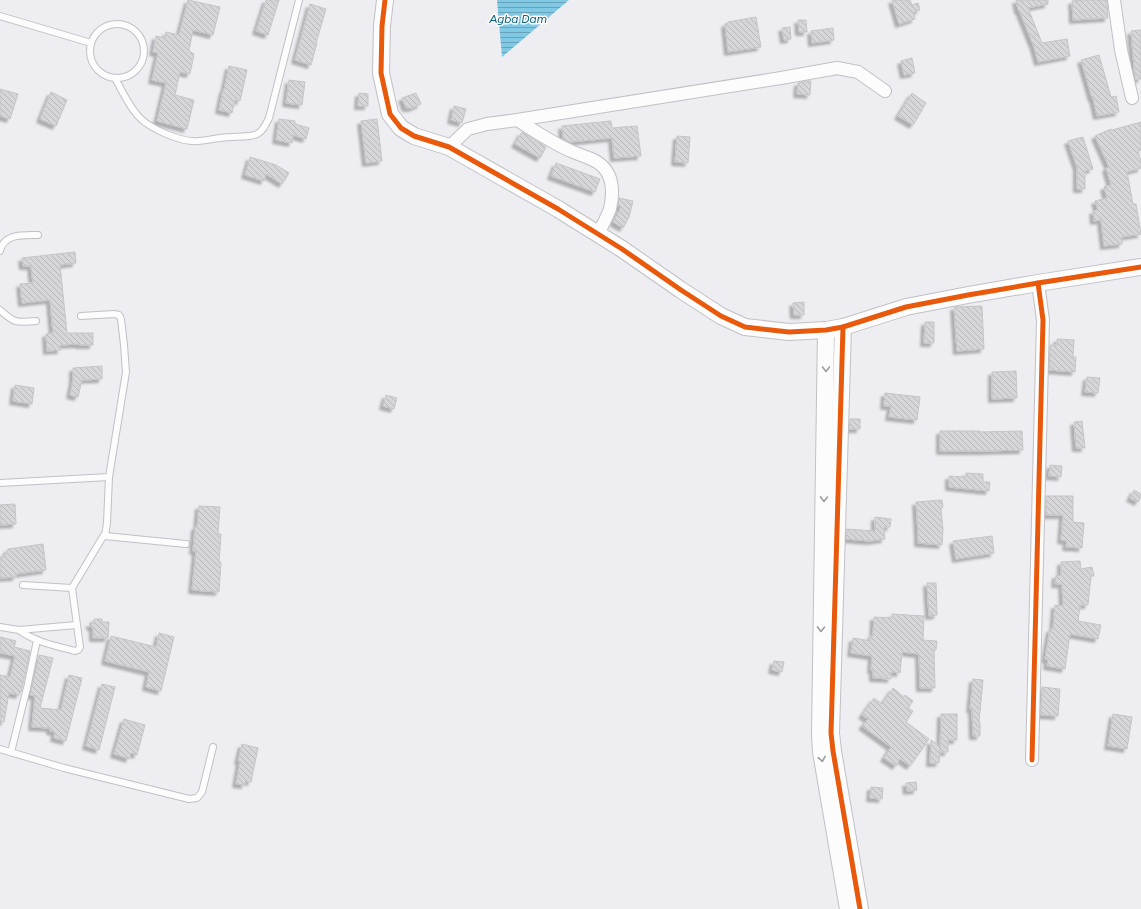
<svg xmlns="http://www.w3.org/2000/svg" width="1141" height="909" font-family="Figtree,sans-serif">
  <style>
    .water { fill: url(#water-rules) }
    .building { fill: url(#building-back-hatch); stroke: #c5c4c7; filter: url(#shadow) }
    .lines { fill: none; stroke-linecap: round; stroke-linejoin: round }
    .lane-casing { stroke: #c1c1c5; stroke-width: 8 }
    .street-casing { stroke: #c1c1c5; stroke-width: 14 }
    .secondary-casing { stroke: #c1c1c5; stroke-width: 18 }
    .lane { stroke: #fcfcfd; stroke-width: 6 }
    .street { stroke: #fcfcfd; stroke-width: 12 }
    .secondary { stroke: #fcfcfd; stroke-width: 16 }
    .cycleway-casing { stroke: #fff; stroke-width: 8 }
    .cycleway { stroke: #e8590c; stroke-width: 5 }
    .oneway { stroke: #9d9d9e }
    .labels { text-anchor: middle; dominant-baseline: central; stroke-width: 3; stroke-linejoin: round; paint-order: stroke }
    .water-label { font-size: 12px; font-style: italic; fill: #085f79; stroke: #fff }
  </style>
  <defs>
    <pattern id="water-rules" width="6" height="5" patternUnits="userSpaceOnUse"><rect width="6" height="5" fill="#80c9e5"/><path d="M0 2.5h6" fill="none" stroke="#69a3ba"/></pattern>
    <pattern id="building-back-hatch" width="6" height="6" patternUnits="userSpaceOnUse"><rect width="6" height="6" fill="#d6d5d8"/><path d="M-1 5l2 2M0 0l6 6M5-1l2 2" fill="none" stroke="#b8b7ba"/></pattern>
    <filter id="shadow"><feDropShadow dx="-3.5" dy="3.5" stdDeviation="1" flood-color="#0004"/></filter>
  </defs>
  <rect width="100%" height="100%" fill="#ededf2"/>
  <polygon class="water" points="497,0 569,0 502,57"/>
  <g class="building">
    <polygon points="188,0 220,7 213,35 193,30 189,51 194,54 190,74 180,72 175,95 194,100 187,129 157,121 166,83 152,80 158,53 153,52 156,36 165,38 166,32 179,35"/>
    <polygon points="266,0 279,0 268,35 256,31"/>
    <polygon points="892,0 910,0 912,5 918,3 920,10 914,12 915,19 899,24"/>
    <polygon points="1016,0 1048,0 1048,4 1028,8 1042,43 1067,39 1070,56 1038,62 1034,47 1019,10 1018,10"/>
    <polygon points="1083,0 1107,0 1108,18 1073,20 1072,1"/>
    <polygon points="310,4 326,9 316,43 317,43 311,65 295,60"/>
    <polygon points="756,17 761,47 728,52 725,24 728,23 728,22"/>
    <polygon points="798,20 806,20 807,32 799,32"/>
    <polygon points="790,27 791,39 784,40 782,28"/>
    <polygon points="833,28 834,40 812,43 811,31"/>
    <polygon points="1141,30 1141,79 1135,79 1131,31"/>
    <polygon points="1099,55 1111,97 1116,96 1119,112 1097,116 1093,98 1092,98 1081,60"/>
    <polygon points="912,58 915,73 904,75 901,61"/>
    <polygon points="229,66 247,70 240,101 235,100 232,113 219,110 223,90 224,90"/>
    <polygon points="289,80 305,82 302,105 286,103"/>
    <polygon points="807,81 811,81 810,95 797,94 798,83"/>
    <polygon points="0,89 18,94 10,119 0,116"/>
    <polygon points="51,92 67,100 56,126 40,119"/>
    <polygon points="359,93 368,94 368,106 358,106"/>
    <polygon points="416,93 421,104 412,108 406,108 402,98"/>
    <polygon points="912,93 926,103 913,125 898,116"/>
    <polygon points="454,106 466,109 462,123 451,120"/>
    <polygon points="279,119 295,121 295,124 309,128 306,139 293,135 292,143 276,140"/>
    <polygon points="377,119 382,161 366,163 361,121"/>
    <polygon points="611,121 612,128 637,126 641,156 614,158 612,138 570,142 563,139 562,126"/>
    <polygon points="1141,122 1141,150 1138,151 1141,162 1141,168 1127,172 1133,204 1136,204 1141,234 1122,237 1122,244 1104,246 1101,220 1094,221 1093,211 1098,210 1095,201 1107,198 1104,187 1111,185 1106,168 1109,167 1095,136 1111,129 1112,130"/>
    <polygon points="522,132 546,147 540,158 515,144"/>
    <polygon points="677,136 690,137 688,163 675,162"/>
    <polygon points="1083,137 1093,169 1085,171 1085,189 1077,189 1077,167 1068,141"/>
    <polygon points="250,157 276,165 289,173 282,184 266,174 264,181 245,175"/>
    <polygon points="556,163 600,179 595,192 551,176"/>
    <polygon points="619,198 633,201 629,217 623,228 613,222 621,207 618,206"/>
    <polygon points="75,252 76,263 60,265 67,333 93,333 93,345 79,345 79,344 60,345 61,350 47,351 46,334 53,333 50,300 22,303 20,284 33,283 31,266 23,266 22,258"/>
    <polygon points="804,302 804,315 794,315 793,303"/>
    <polygon points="982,306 984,349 957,351 954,307"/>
    <polygon points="925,322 934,322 934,343 924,343"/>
    <polygon points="1057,339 1074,340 1073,357 1076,357 1075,372 1049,370 1050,345 1057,345"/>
    <polygon points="102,366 102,379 82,380 78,397 70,395 73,380 73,368"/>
    <polygon points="1016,371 1017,398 992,399 992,372"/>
    <polygon points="1087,377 1100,378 1098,393 1085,392"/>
    <polygon points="15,385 34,388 32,404 13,401"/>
    <polygon points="885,393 920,397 917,420 889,417 891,406 884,406"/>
    <polygon points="386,395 397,398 394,409 383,406"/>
    <polygon points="850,419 860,419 860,429 849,429"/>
    <polygon points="1082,421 1085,448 1076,448 1074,422"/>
    <polygon points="940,431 980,431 980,432 1022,431 1023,450 983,451 940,451"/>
    <polygon points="1050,465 1062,466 1061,477 1049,476"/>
    <polygon points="966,473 983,474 983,482 990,482 989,491 949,487 949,476 966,477"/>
    <polygon points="1134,490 1141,494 1141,496 1138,502 1130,498"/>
    <polygon points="1046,496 1073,496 1073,522 1084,523 1082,548 1066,547 1067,541 1061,540 1063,515 1046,515"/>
    <polygon points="942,500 943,507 941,508 943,530 942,545 918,543 918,533 916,502"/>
    <polygon points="15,504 16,524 0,525 0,505"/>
    <polygon points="199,506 220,507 218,534 221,534 219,562 221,562 219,592 192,590 196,551 193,551 195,527 197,527"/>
    <polygon points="875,517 891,519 890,527 884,527 885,539 870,541 846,539 847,529 875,531"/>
    <polygon points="992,536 994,553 956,559 953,541"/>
    <polygon points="43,544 46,570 16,574 16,577 0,578 0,557 4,557 8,549"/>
    <polygon points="1080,561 1081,569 1092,567 1094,576 1091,576 1088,605 1080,605 1078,621 1101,625 1098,639 1070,634 1065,669 1047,666 1048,660 1045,659 1050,629 1053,629 1055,605 1063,606 1062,584 1055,584 1056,575 1061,576 1061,562"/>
    <polygon points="927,583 936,583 937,615 929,616"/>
    <polygon points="892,614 924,616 923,640 937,641 936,650 934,650 935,688 920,688 919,654 902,652 900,673 891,672 891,679 873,678 873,670 871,670 872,656 851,653 853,638 870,641 870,636 873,636 874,617 892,618"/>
    <polygon points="94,619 102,619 102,622 109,622 108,638 93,638 93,629 89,624 94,623"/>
    <polygon points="159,633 174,637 161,691 146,687 149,672 105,661 111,636 156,647"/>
    <polygon points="0,637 16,641 14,647 30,651 30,652 21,692 20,692 19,695 9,693 4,722 0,722 0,675 10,677 15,656 0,653"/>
    <polygon points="39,655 53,658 40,708 61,710 69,675 82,678 66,741 54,738 55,732 50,731 50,728 32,727 35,696 30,695"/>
    <polygon points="774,661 784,662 782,672 772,670"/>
    <polygon points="973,679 983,680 979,722 980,722 980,736 973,736 972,709 970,709"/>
    <polygon points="102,684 115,687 99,750 86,746"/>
    <polygon points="1042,687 1060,689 1058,716 1041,715"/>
    <polygon points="893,688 904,697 905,695 913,701 908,708 913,711 906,722 929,739 910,766 900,759 896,766 884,758 891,747 862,726 868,719 862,715 874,698 882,704"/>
    <polygon points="941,714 957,714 957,740 948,740 948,752 940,752"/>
    <polygon points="1113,714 1132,717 1127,749 1108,746"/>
    <polygon points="124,719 145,725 137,755 131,753 129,759 114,754"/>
    <polygon points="931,740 940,747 939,763 930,763"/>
    <polygon points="242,744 258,748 251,782 245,781 245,785 236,784 240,761 238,761"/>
    <polygon points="916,782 917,790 907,791 906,783"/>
    <polygon points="871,787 883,788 882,799 870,798"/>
  </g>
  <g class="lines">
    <g class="lane-casing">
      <g id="lane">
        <polyline points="0,16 91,43"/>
        <circle cx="117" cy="51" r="27"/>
        <path d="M115,78C122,91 129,107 140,118C151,129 182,143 199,141C210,140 221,137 232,137C254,135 259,140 269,118L299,0"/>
        <path d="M0,251C4,233 24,235 38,235"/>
        <path d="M0,310C14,323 17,323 36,321"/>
        <polyline points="0,483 109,477"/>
        <polyline points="105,536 186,544"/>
        <polyline points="23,585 72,588 104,535 105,536 107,523 109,477 126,372 124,345 121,319 119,315 114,314 81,316"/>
        <polyline points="0,627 19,630 76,625"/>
        <path d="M19,630C35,642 56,646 75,651L78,650L80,647L72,588"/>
        <polyline points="0,749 64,768 189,799 197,798 202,792 213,747"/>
        <polyline points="11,752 27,688 37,640"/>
      </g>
    </g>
    <g class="street-casing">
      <g id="street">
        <polyline points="1114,0 1121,50 1132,98"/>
        <path d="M517,120C535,131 552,143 571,151C579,155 589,157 597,162C613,172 614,191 610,209C607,217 602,226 598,234"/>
        <polyline points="449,147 468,129 487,124 517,120 781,78 837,68 858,72 885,91"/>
        <polyline points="1032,760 1043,320 1038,283"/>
      </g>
    </g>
    <g class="secondary-casing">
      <g id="secondary">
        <polyline points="385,0 382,26 381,73 390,114 401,128 414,136 449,147 558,209 622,249 681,290 721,316 745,327 789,332 826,330 843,327 906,307 968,295 1038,283 1141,267"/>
        <polyline points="843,327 831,733 833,751 860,909"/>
        <polyline points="826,330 820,734 821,752 848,909"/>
      </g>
    </g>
    <use href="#lane" class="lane"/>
    <use href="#street" class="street"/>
    <use href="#secondary" class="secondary"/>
    <g class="cycleway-casing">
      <g id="cycleway">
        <polyline points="385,0 382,26 381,73 390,114 401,128 414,136 449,147 558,209 622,249 681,290 721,316 745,327 789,332 826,330 843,327 906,307 968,295 1038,283 1141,267"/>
        <polyline points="843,327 831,733 833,751 860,909"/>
        <polyline points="1032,760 1043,320 1038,283"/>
      </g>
    </g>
    <use href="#cycleway" class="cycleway"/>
  </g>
  <defs><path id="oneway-chevron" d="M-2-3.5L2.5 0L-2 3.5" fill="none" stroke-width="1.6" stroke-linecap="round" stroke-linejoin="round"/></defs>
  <g class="oneway">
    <use href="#oneway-chevron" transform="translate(826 369) rotate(91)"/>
    <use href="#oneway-chevron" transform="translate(824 499) rotate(91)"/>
    <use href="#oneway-chevron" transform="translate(821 629) rotate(91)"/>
    <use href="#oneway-chevron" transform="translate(822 759) rotate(80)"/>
  </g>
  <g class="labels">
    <g class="water-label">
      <text x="518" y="19">Agba Dam</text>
    </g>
  </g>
</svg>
